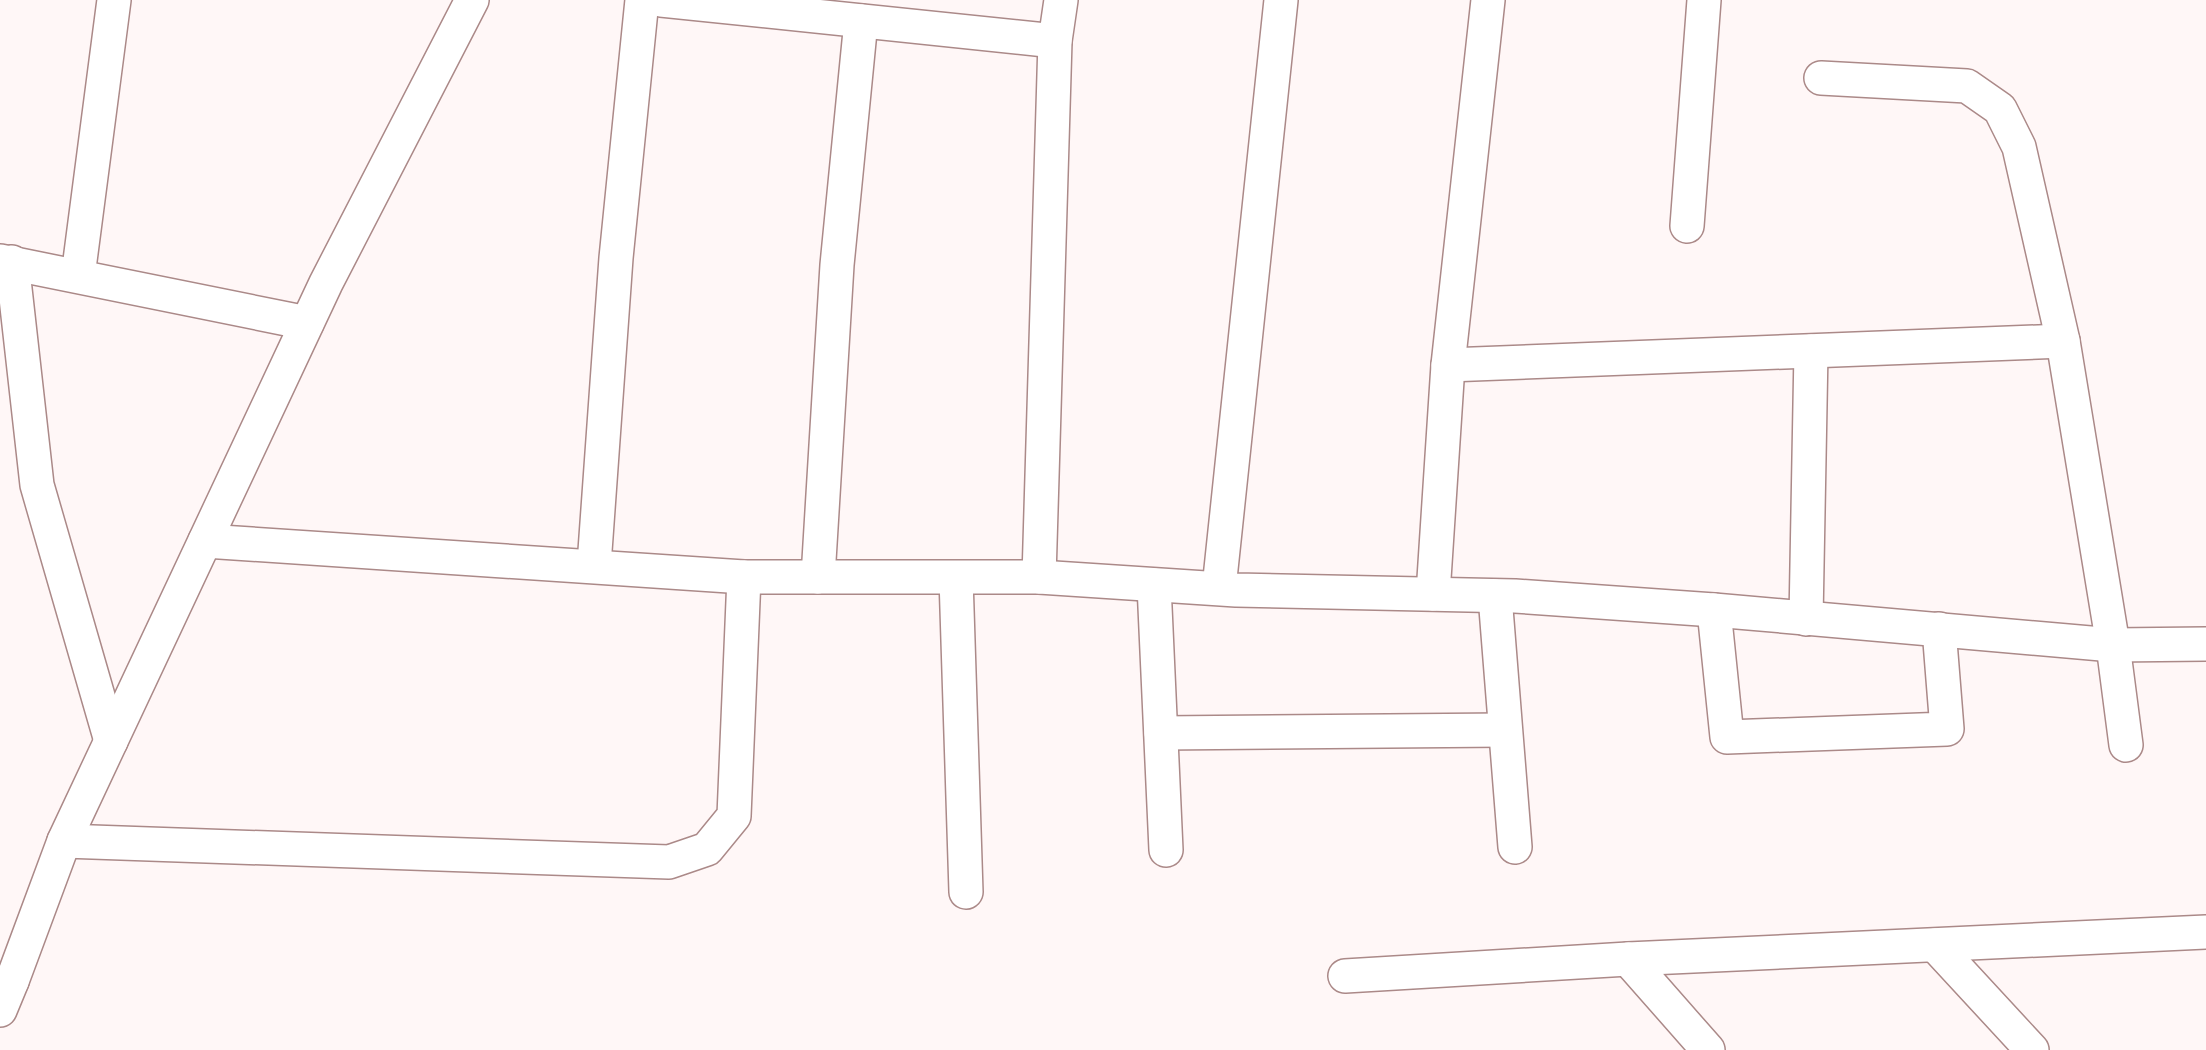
<svg xmlns="http://www.w3.org/2000/svg" width="2206" height="1050" font-family="'Work Sans',sans-serif">
  <style>
    .lines { fill: none; stroke-linecap: round; stroke-linejoin: round }
    .minor-casing { stroke: #ab8988; stroke-width: 36 }
    .minor { stroke: #fff; stroke-width: 33 }
  </style>
  <rect width="100%" height="100%" fill="#fff7f7"/>
  <g class="lines">
    <g class="minor-casing">
      <g id="minor">
        <polyline points="661,0 1055,41"/>
        <polyline points="1821,78 1967,86 2000,109 2019,147 2063,341 2113,645 2126,745"/>
        <polyline points="1687,226 1704,0"/>
        <polyline points="0,261 307,323"/>
        <polyline points="12,262 37,485 111,741"/>
        <polyline points="78,276 114,0"/>
        <polyline points="1448,365 2063,341"/>
        <polyline points="205,541 744,577 1039,577 1236,590 1515,596 1714,610 2113,645 2206,644"/>
        <polyline points="594,565 616,258 642,0"/>
        <polyline points="818,577 837,265 861,21"/>
        <polyline points="1039,577 1055,41 1061,0"/>
        <polyline points="956,578 966,892"/>
        <polyline points="1154,585 1166,850"/>
        <polyline points="1219,588 1281,0"/>
        <polyline points="1433,594 1448,365 1488,0"/>
        <polyline points="1495,596 1515,847"/>
        <polyline points="1714,610 1727,737 1947,729 1939,629"/>
        <polyline points="1806,619 1811,351"/>
        <polyline points="1161,733 1505,730"/>
        <polyline points="64,841 669,862 707,849 734,816 744,577"/>
        <polyline points="1935,945 2032,1050"/>
        <polyline points="1628,959 1708,1050"/>
        <polyline points="1345,976 1628,959 2206,932"/>
        <polyline points="0,982 12,981 64,841 326,283 472,0"/>
        <polyline points="0,1010 12,981"/>
      </g>
    </g>
    <use href="#minor" class="minor"/>
  </g>
</svg>
